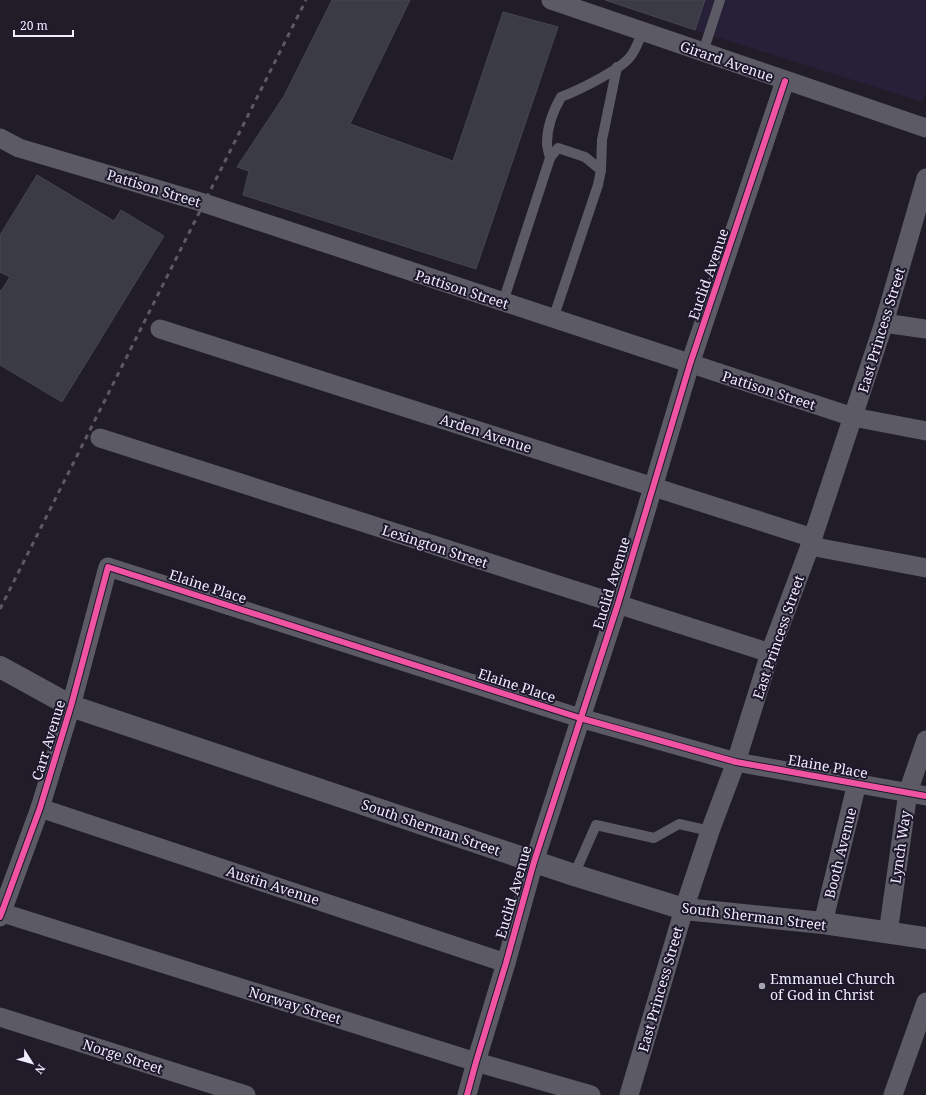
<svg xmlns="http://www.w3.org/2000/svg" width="926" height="1095" font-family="'Noto Serif',serif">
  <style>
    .built { fill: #272039 }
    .building { fill: #3b3b46; stroke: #464650 }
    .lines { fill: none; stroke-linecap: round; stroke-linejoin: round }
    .lane { stroke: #5c5a64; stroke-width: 10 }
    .street { stroke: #5c5a64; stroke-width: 19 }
    .secondary { stroke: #5c5a64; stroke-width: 22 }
    .rail { stroke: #5c5963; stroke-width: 3; stroke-dasharray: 5 5; stroke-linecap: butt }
    .cycleway-casing { stroke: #1e182d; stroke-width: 8 }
    .cycleway { stroke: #f153a3; stroke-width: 6 }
    .poi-dot { fill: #a7a4b1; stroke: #1e182d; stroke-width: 1.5 }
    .labels { text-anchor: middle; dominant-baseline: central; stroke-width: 4; stroke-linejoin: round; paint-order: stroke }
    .street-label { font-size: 14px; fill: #efecfb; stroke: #1e182d }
    .poi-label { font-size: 14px; fill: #efecfb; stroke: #1e182d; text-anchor: start }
  </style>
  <rect width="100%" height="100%" fill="#201d28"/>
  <polygon class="built" points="605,0 926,0 926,91 922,102 695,30"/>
  <g class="building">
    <polygon points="332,0 410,0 350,124 453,161 503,12 558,27 476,269 243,195 249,171 237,167 284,96"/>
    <polygon points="605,0 705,0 695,30"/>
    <polygon points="37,175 114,221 121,210 164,236 62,402 0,365 0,290 1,291 10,277 0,272 0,235"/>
  </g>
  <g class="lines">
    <g class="lane">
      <polyline points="703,52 720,0"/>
      <path d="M550,158C549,153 547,148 547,143C547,127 553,111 561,97C577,91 620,70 630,57C636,50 639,39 643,32"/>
      <polyline points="601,170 602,140 617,67"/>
      <polyline points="503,302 550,158 558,148 585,157 601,170 598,185 553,319"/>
      <polyline points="574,875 596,825 654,838 679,824 710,831"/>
    </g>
    <g class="street">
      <polyline points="551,0 926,128"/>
      <polyline points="0,138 19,148 204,203 853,417 926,431"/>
      <polyline points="884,323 926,329"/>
      <polyline points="160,329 813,538"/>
      <polyline points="100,438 770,653"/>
      <polyline points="810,546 926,568"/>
      <polyline points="40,808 506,963"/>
      <polyline points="0,912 476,1062 591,1095"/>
      <polyline points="0,917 40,808 71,706 108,567 580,718 736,762 926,796"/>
      <polyline points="823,923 857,783"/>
      <polyline points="888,933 908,792 926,740"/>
      <polyline points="0,1017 246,1095"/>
      <polyline points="467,1095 476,1062 506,963 534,862 618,604 690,364 785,81"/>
      <polyline points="629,1095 684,909 710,831 736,762 770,653 810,546 884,323 926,178"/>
      <polyline points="893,1095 926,1002"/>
    </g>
    <polyline class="secondary" points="0,667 71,706 574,875 684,909 823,923 926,938"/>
    <polyline class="rail" points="0,609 306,0"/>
    <g class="cycleway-casing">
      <g id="cycleway">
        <polyline points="0,917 40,808 71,706 108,567 580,718 736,762 926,796"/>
        <polyline points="467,1095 476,1062 506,963 534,862 618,604 690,364 785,81"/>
      </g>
    </g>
    <use href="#cycleway" class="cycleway"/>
  </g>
  <circle class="poi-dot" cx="762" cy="986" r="4"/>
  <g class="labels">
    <g class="street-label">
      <text transform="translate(727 61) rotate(19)">Girard Avenue</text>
      <text transform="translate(154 188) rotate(17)">Pattison Street</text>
      <text transform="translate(708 274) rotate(-71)">Euclid Avenue</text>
      <text transform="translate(462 289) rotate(18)">Pattison Street</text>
      <text transform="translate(881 330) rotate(-73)">East Princess Street</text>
      <text transform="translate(769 390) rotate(18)">Pattison Street</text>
      <text transform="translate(486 433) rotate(18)">Arden Avenue</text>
      <text transform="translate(435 546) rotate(18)">Lexington Street</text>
      <text transform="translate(611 583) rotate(-73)">Euclid Avenue</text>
      <text transform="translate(208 586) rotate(18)">Elaine Place</text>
      <text transform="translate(778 637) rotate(-71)">East Princess Street</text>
      <text transform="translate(517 685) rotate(18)">Elaine Place</text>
      <text transform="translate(48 740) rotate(-73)">Carr Avenue</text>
      <text transform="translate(828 766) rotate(10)">Elaine Place</text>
      <text transform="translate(431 827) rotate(19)">South Sherman Street</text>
      <text transform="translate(900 847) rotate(-82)">Lynch Way</text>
      <text transform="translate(840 853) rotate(-76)">Booth Avenue</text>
      <text transform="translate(273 885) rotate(18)">Austin Avenue</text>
      <text transform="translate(513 892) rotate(-74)">Euclid Avenue</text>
      <text transform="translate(754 916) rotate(7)">South Sherman Street</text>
      <text transform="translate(660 989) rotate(-74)">East Princess Street</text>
      <text transform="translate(295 1005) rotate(17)">Norway Street</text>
      <text transform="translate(123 1056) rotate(18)">Norge Street</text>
    </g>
    <g class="poi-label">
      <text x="770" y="978">Emmanuel Church<tspan x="770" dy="16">of God in Christ</tspan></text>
    </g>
  </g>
  <g transform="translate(32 1063) rotate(127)" stroke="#1e182d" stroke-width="3" paint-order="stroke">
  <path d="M0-3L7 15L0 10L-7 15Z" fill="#efecfb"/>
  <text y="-6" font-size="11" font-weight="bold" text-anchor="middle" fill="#efecfb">N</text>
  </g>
  <path d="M14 30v6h59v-6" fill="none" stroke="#efecfb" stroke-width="2"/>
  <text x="20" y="30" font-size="12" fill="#efecfb" stroke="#1e182d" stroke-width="3" paint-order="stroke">20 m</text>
</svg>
